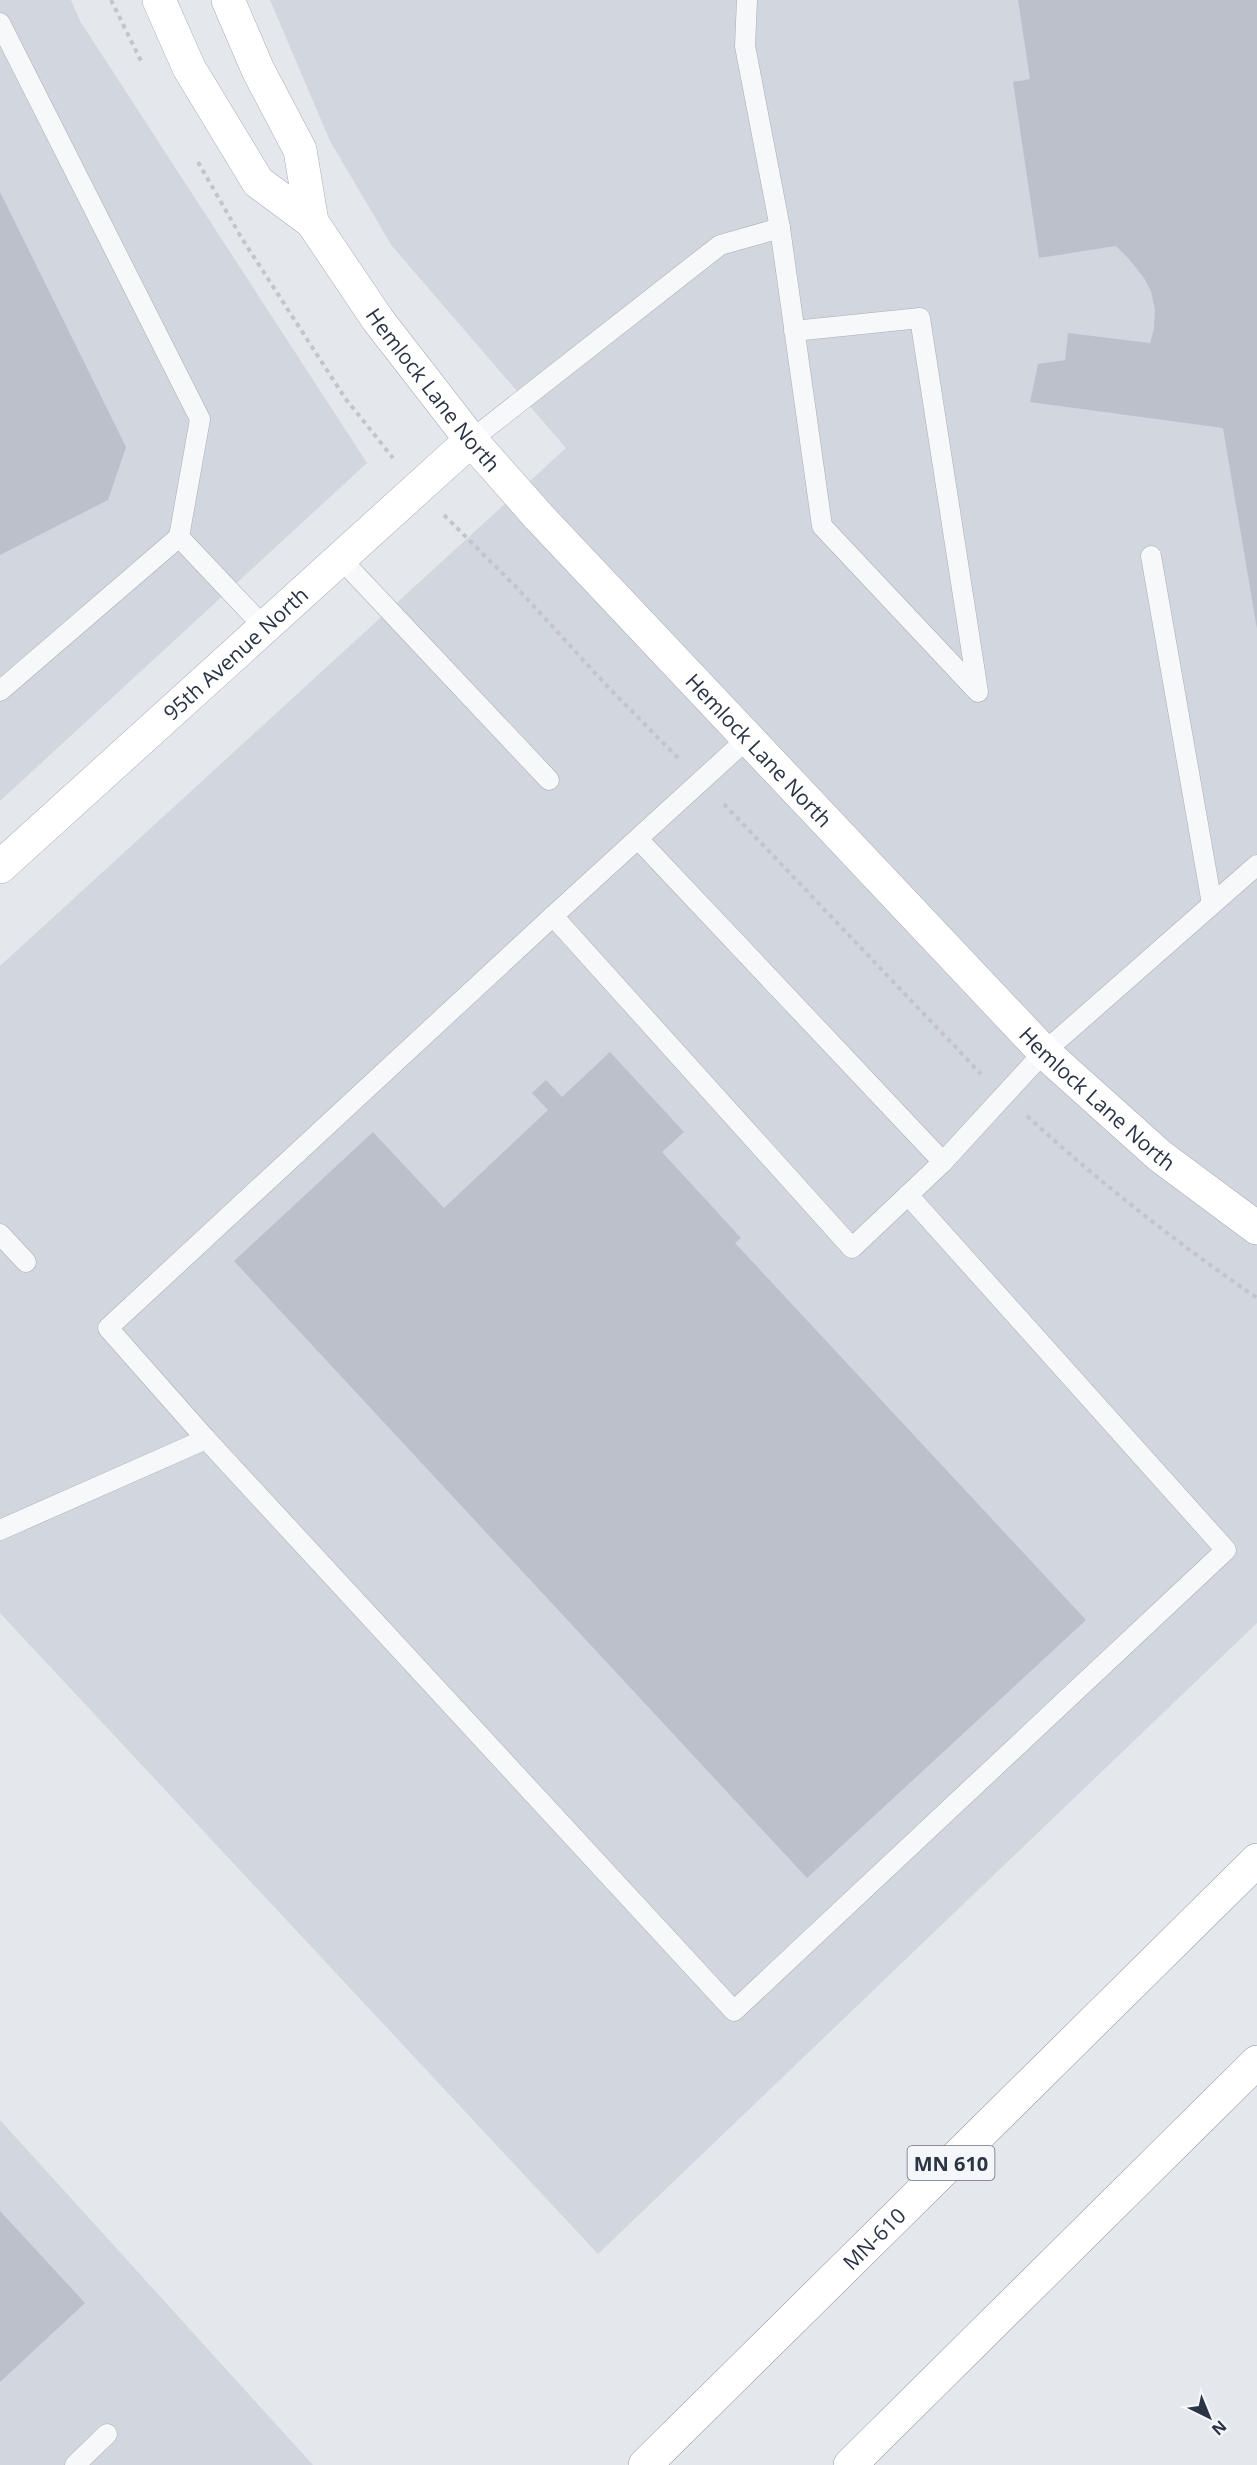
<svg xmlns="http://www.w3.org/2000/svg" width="1257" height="2465" font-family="'Open Sans',sans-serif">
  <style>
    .built { fill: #d2d6de }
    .building { fill: #bbc0ca }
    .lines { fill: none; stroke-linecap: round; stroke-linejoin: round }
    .lane-casing { stroke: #a9aeb7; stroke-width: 21 }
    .secondary-casing { stroke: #a9aeb7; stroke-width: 34 }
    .highway-casing { stroke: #8b94a3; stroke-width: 34 }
    .path { stroke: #c2c5cb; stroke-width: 4; stroke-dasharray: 4.5 4.5; stroke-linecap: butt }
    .lane { stroke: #f7f8fa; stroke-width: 20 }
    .secondary { stroke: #fff; stroke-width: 33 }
    .highway { stroke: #fff; stroke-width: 33 }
    .labels { text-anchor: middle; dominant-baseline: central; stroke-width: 5; stroke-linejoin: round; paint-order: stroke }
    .shield { fill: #f4f6f9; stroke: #676e7b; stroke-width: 1.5 }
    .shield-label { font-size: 20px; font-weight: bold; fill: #2b3445 }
    .street-label { font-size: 21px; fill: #2b3445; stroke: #f4f6f9 }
  </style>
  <rect width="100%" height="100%" fill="#e4e7ec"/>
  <g class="built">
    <polygon points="0,0 71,0 80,21 367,463 0,801"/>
    <polygon points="270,0 1257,0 1257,1623 598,2254 0,1613 0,966 566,448 392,246 330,141"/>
    <polygon points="0,2120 313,2465 0,2465"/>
  </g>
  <g class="building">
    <polygon points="1018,0 1257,0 1257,629 1223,428 1030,402 1038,364 1065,360 1068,333 1150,343 1154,329 1155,310 1151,291 1144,278 1129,259 1116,246 1039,258 1013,82 1030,79"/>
    <polygon points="0,192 126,447 108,500 0,555"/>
    <polygon points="610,1052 684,1132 662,1152 741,1238 735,1243 1086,1620 807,1878 234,1261 373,1132 444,1208 548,1110 532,1093 546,1080 562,1097"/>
    <polygon points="0,2211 85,2303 0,2382"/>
  </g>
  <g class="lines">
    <g class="lane-casing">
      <g id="lane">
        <polyline points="747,0 745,46 780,228"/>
        <polyline points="0,23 200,419 179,537 264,627"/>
        <polyline points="471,440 720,245 780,228 822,526 978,692 920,318 794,331"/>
        <polyline points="1151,556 1212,904"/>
        <polyline points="340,558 549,780"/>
        <polyline points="0,691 179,537"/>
        <polyline points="638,839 943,1162"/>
        <polyline points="553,916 852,1248 943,1162 1044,1052 1257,865"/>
        <polyline points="0,1234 26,1262"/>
        <polyline points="206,1439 108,1328 553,916 748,738"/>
        <polyline points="0,1530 206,1439 734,2011 1226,1550 908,1195"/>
        <polyline points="75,2465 107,2434"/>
      </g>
    </g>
    <g class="secondary-casing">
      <g id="secondary">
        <path id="s1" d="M159,0L189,68L258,182L312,222L378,320L471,440L539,517L1044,1052L1160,1156L1257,1228"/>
        <polyline points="228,0 258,70 300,150 312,222"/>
        <path id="s2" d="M0,867L471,440"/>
      </g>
    </g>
    <g class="highway-casing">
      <g id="highway">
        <path id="s3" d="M645,2465L1257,1860"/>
        <polyline points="850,2465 1257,2062"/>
      </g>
    </g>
    <g class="path">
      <polyline points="111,0 141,61"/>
      <polyline points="198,162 241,237 345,398 393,458"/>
      <polyline points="444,515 518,589 607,686 678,758"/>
      <polyline points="724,804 981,1074"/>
      <path d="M1027,1116C1099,1182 1176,1242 1257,1298"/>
    </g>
    <use href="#lane" class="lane"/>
    <use href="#secondary" class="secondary"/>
    <use href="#highway" class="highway"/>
  </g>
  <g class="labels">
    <rect class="shield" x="907.5" y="2146" width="87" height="34" rx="4.5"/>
    <g class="shield-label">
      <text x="951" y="2163">MN 610</text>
    </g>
    <g class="street-label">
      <text stroke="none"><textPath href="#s1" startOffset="482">Hemlock Lane North</textPath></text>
      <text stroke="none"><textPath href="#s2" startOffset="318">95th Avenue North</textPath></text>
      <text stroke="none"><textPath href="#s1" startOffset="968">Hemlock Lane North</textPath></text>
      <text stroke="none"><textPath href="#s1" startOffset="1454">Hemlock Lane North</textPath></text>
      <text stroke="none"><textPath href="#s3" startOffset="322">MN-610</textPath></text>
    </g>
  </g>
  <g transform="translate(1209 2417) rotate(137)" stroke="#f4f6f9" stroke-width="4.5" paint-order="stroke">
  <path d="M0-4.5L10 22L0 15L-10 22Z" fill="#2b3445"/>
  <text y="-9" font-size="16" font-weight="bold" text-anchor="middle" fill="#2b3445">N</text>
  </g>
</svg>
